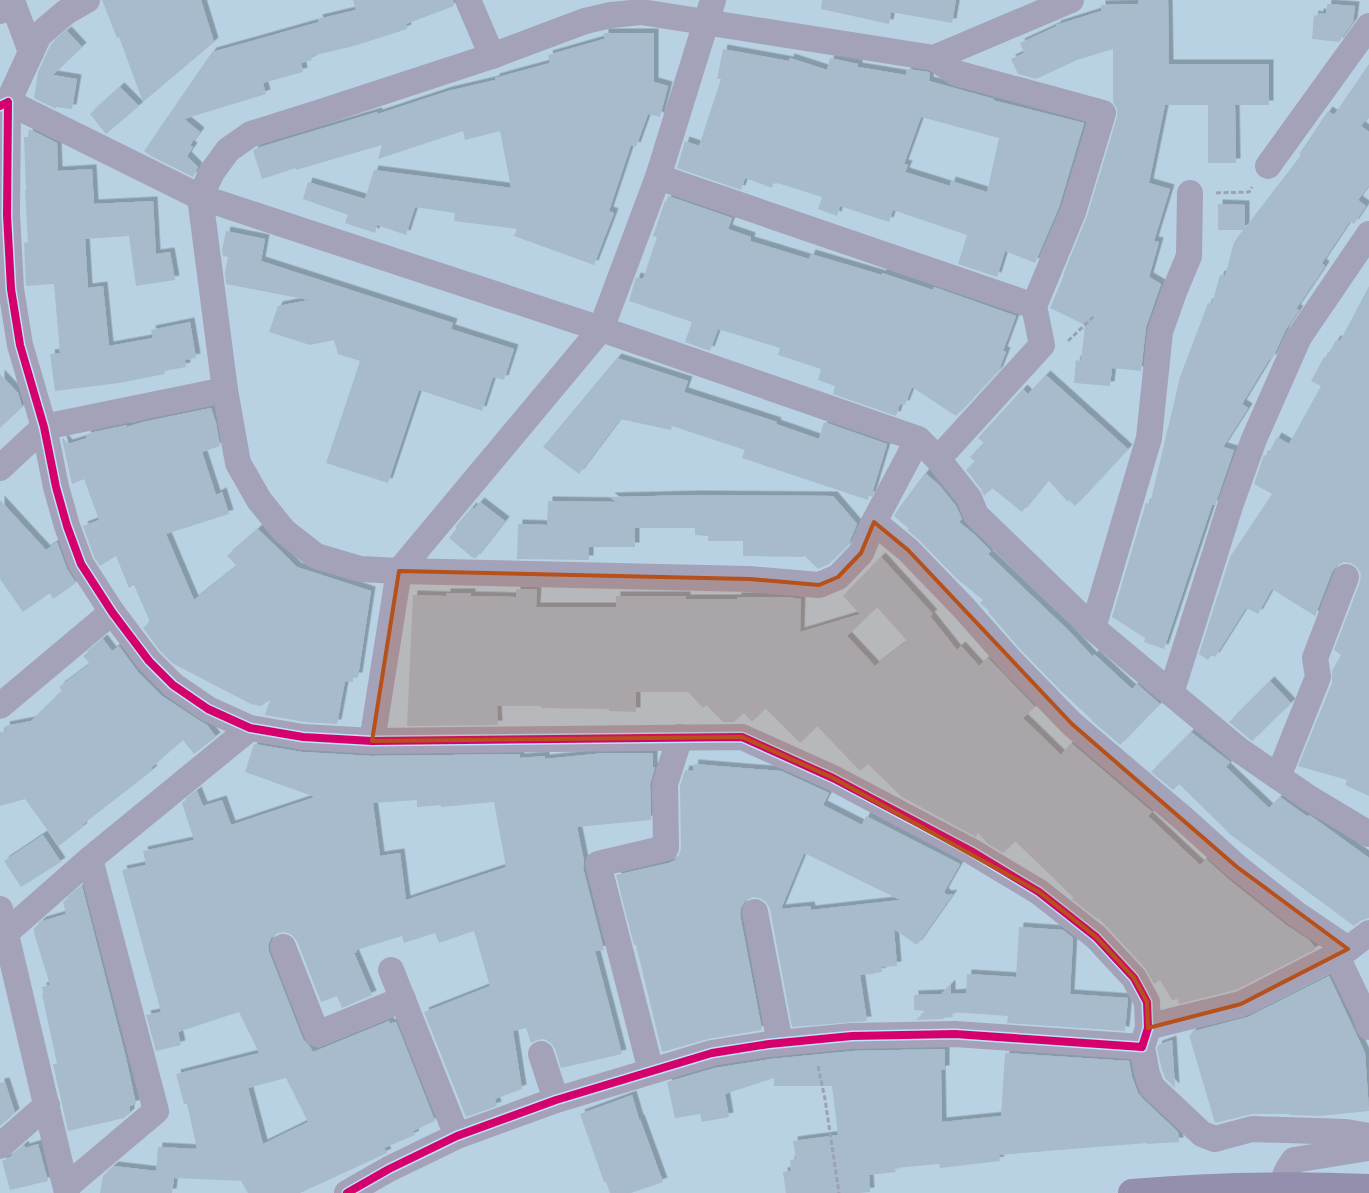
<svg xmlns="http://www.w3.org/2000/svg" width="1369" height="1193" font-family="Roboto,sans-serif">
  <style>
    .building { fill: #a7bbcd; fill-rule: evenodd; filter: url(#shadow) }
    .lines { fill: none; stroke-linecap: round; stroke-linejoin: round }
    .path { stroke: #9ca1b3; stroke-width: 3; stroke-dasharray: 5 2.5; stroke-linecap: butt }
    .minor { stroke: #a4a2b8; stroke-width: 26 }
    .major { stroke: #948fac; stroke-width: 28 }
    .cycleway-casing { stroke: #bde2fa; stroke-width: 11 }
    .cycleway { stroke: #d6006c; stroke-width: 8 }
    .marked { fill: #b6511b; fill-opacity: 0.2; stroke: #b6511b; stroke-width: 4; stroke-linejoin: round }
  </style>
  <defs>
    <filter id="shadow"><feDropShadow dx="4.5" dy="-4.5" stdDeviation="0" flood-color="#0004"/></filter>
  </defs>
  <rect width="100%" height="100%" fill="#b8d2e4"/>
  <g class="building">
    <polygon points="102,0 201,0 214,42 143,102 119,37 117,38"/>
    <polygon points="353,0 453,0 454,6 406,24 407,29 354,46 311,56 312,60 301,63 303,72 263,83 266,94 184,119 200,132 190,145 193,147 187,156 198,167 193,177 151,156 144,151 212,52 319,22 318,19 356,10"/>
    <polygon points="822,0 956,0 952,23 891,12 889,24 821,9"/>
    <polygon points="1138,0 1168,0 1169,64 1269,64 1269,105 1235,105 1236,163 1208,163 1208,105 1165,105 1149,183 1170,189 1154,241 1159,242 1149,277 1161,284 1146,327 1141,371 1112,368 1110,386 1074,383 1076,360 1081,361 1085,325 1050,308 1064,275 1063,275 1087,216 1117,117 1117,109 1113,102 1113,49 1077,60 1036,79 1018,74 1011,59 1024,53 1020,43 1057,26 1056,25 1101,11 1101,5 1138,4"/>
    <polygon points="1327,4 1355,6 1353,22 1339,42 1312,39 1314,15 1319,16 1319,13 1326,14"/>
    <polygon points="67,31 82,47 53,75 77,79 72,109 56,107 56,109 34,98 38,72 51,44"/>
    <polygon points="604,33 654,33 654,82 668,86 660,117 648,114 636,147 631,145 609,211 614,213 594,265 514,236 517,229 454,221 455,213 415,207 406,235 377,225 375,233 345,223 348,215 303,199 308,182 365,199 374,170 511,188 500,131 465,140 463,131 378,159 382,145 296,170 296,168 262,179 253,151 257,148 377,112 378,114 448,91 495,80 495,78 550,63 548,55 604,39"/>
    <path d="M723,49L789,61L790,58L827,70L830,58L858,64V67L906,75L907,69L928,72L930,73L929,81L994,99L992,100L1084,123L1059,207L1035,263L1005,251L997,277L958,264L967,235L893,210L889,222L840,206L837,216L818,209L822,197L774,182L772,188L745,178L741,190L677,168L685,141L699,146L721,79H717ZM921,117L999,138L987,192L951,181L950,186L905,172L908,165L904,164Z"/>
    <polygon points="1369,64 1369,116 1361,126 1369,132 1369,185 1358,200 1366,206 1354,224 1350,221 1322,263 1325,266 1296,309 1299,310 1286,329 1276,351 1272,359 1270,358 1242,404 1248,408 1223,447 1234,450 1215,505 1212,505 1164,649 1144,642 1145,638 1112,617 1146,503 1150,504 1180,377 1208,303 1212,304 1220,275 1225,276 1234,242 1243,230 1218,230 1218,204 1245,205 1245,228 1301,155 1299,154 1328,111 1334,115"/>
    <polygon points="120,87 139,106 106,134 90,114"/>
    <polygon points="29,129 57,143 58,171 92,169 94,204 153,201 156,254 170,252 175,280 136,286 129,236 85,239 88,288 103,286 109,346 153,338 151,330 190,322 196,358 185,360 186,367 164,371 165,374 119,383 55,391 50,354 60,353 54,284 26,286 24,243 28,242 25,190 26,190 24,137 28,137"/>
    <polygon points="668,196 732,218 728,229 751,237 750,241 809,259 811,254 882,275 882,273 933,290 934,287 1016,316 1003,351 1006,352 999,370 956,416 912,387 905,405 900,404 896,416 833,394 835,386 818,380 821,369 778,355 780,348 718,329 710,351 685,342 692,322 629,301 636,277 643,279 657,237 653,236 665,201 666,202"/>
    <polygon points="226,231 265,239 261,261 453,323 451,329 514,349 504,380 493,377 482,411 419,390 388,483 326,463 360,361 338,354 334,340 310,345 269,332 278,306 309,300 226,284 225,272 228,257 223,256 222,250"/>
    <polygon points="1369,286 1369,796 1345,785 1347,780 1298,766 1332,683 1332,671 1341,655 1334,650 1360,582 1361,574 1357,567 1351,563 1344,562 1336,566 1332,572 1315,616 1272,589 1258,614 1246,608 1215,657 1212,655 1208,660 1199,654 1230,557 1272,494 1254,484 1264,455 1267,456 1277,437 1289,444 1321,386 1311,381 1324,357 1326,358 1336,340 1340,341"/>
    <polygon points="617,358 688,381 684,392 777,422 776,424 819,439 824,422 887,444 871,497 869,495 868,500 742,458 745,450 672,426 671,430 620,419 579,474 543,447"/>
    <polygon points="0,374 18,393 22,407 0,428"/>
    <polygon points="1046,375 1128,449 1075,506 1069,500 1068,502 1048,480 1022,512 992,488 984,496 981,489 966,470 975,462 970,457 984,443 978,438 1023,389 1028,394"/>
    <polygon points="211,408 216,423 220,446 202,452 216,495 222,492 229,514 166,534 194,600 237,566 227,556 258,529 297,567 371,591 358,677 353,677 353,682 345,681 337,724 305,722 265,715 270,700 261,706 251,704 172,663 160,651 143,628 150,622 134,585 129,588 116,556 100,566 94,557 83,526 99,520 84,479 72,484 62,439 63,438 68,444 87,438 86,435 94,432 127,425 127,427 143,422"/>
    <polygon points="925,473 939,485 956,506 962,519 959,522 975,535 991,551 988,554 1069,631 1093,657 1094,654 1132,689 1137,684 1160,704 1120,745 1091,720 1092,720 1059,689 1020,649 988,612 989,611 980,603 983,600 956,578 919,540 907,530 909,529 894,516 899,508"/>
    <polygon points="697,495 833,496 857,524 848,545 829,564 818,569 804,555 804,557 743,556 743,541 708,541 708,536 695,535 695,528 635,528 635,547 589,547 589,560 517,559 518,524 547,525 548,501 616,502 610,497"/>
    <polygon points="0,500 46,550 57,542 67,569 76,583 53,599 50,593 23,612 0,579"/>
    <polygon points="480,502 505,521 476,558 473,558 449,538 457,528 455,527 472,507 474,509"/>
    <path d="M881,557L933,614L930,616L957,650L961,646L979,666L988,658L1035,707L1023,718L1061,755L1071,743L1152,812L1148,816L1200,865L1206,859L1228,879L1286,925L1309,940L1316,949L1236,990L1179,1004L1178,999L1172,1000L1160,980L1154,984L1145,968L1107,927L1098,918L1097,919L1072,899L1074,898L1015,841L1003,853L988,844L978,833L976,837L902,797L868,764L860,771L817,726L800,743L765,708L752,722L744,713L734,722H723L706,705L703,708L688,692H636V712L609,711V709L541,708V706H497L498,725L407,726L413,595L446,596V593H471V596L516,597V589H537L536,607H616V596H686V599H737V597H786L801,599L800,632L860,614L843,596ZM877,607L907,641L875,666L847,636Z"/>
    <polygon points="103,639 112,651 119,646 138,672 162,696 200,721 207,725 216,737 194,754 183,740 151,768 153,770 82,825 83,827 59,846 25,799 0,806 0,732 6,731 5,726 31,721 62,691 59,687 90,664 83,656"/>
    <polygon points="1270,681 1291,703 1252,741 1229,722"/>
    <polygon points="1191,732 1230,762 1226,767 1269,808 1280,797 1308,817 1309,815 1318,821 1369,858 1369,918 1360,921 1354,926 1231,835 1179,784 1173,790 1151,772"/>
    <path d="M254,744L302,752L372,756L520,754V758L545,756V759L604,753H653V767H655L650,784L651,820L577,827L584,861L583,868L604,950L595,951L622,1054L561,1068L555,1049L551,1043L544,1039L537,1040L531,1043L526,1028L513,1031L522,1089L495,1099L497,1106L466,1117L424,1012L490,986L474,931L439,943L435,933L404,943L402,936L356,950L357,952L354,953L372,995L342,1008L337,996L321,1002L297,941L292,935L285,932L278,933L271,938L268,945L269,952L303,1039L310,1047L313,1052L389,1021L390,1024L394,1022V1023L396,1022L435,1121L413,1131L415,1135L384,1148L387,1153L300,1193H248L241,1181L174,1178L172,1193H100L103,1176L114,1166L156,1171L158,1147L197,1149L187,1104H184L176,1074L259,1053L239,1012L178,1032L181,1045L156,1051L146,1015L161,1012L122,870L146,865L143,851L194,840L182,803L197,791L203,806L222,800L231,825L315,797L245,772ZM417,800V807L441,805V807L494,802L506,867L406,900L400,853L380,856L373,803ZM286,1078L308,1122L263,1144L248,1088Z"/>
    <path d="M694,764L781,771L829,793L823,805L862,825L866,816L960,864L944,892L947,895L953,894L917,945L894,929L897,966L881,967L882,972L874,973L875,974L860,975L867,1021L792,1027L770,909L766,902L760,898L753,897L745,901L741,908L740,915L762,1030L708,1039L662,1052L636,945H634L616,875L669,863L675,860L679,855L681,848L680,786L685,770L693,771ZM804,853L900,900L811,910L810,906L781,909Z"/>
    <polygon points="43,835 61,862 21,887 4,861"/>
    <polygon points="82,886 126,1058 136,1104 130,1106 130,1113 124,1118 68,1131 53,1064 57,1064 42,994 43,993 42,987 50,985 34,933 34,928 42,921 66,914 63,902"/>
    <polygon points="1019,927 1063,930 1073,938 1070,994 1128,998 1125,1031 1007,1023 1008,1016 952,1012 953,1017 943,1018 944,1019 916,1020 925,1011 914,1010 914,995 941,994 951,984 951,994 966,993 967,974 1016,977"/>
    <polygon points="1329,976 1365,1053 1369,1111 1320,1116 1290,1115 1290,1114 1252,1114 1215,1123 1189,1035 1192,1034 1191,1032 1248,1017"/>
    <polygon points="1172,1040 1175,1088 1165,1078 1162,1070 1157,1048 1158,1045"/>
    <polygon points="945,1049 945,1070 941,1070 942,1122 1001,1116 1005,1053 1129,1061 1132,1077 1138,1093 1142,1098 1178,1132 1179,1142 1147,1144 1147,1143 999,1155 1000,1161 940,1168 939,1164 895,1168 896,1172 869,1175 870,1192 859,1193 786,1193 783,1172 791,1171 790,1160 796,1159 793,1141 838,1135 832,1086 774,1086 774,1078 725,1094 729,1117 702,1122 700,1114 675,1118 667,1082 715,1068 771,1059 853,1051"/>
    <polygon points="5,1082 15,1113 0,1126 0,1083"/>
    <polygon points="632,1095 639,1119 640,1119 663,1182 631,1193 610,1193 606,1182 604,1182 580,1114"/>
    <polygon points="38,1144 48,1181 10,1190 2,1161 10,1157 24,1145 25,1148"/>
  </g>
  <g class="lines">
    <g class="path">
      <polyline points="1216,193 1249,192 1252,187"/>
      <polyline points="1068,341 1094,316"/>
      <polyline points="818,1066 825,1099 839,1193"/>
    </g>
    <g class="minor">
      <polyline points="87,0 66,12 39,35 8,102 200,197 601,329 918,439 938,459 969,498 976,515 1093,628 1239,750 1309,798 1369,834"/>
      <polyline points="468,0 492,56"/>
      <polyline points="0,11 14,6 31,52"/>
      <polyline points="934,58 956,73 1103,113 1073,212 1034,306"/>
      <polyline points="0,106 8,102 7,215 11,289 20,345 44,427 56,487 67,526 81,564 112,612 149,661 173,685 208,709 250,728 303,737 372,741 742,737 833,778 971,851 1039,892 1096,937 1134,978 1147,1002 1148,1028 1142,1047 1147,1074 1152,1087 1202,1134 1215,1139 1252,1129 1346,1132 1369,1136"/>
      <polyline points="1268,166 1369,26"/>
      <polyline points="658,177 1034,306 1042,345 938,459"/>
      <polyline points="918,439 874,522 861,553 838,577 819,585 749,579 399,571 360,569 316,556 284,531 259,500 238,463 225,390 200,197 212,172 228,150 251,134 318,113 492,56 585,21 611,15 641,12 934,58 1071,0"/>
      <polyline points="0,468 44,427 225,390"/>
      <polyline points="874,522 908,550 964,608 1009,659 1072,724 1185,820 1237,867 1295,913 1348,949"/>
      <polyline points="1093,628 1149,438 1160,332 1174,292 1189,256 1190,193"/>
      <polyline points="1171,693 1231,503 1254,439 1299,337 1369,234"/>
      <polyline points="0,706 112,612"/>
      <polyline points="372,741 399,571 601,329 658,177 713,0"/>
      <polyline points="1278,777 1318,677 1315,658 1346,577"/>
      <polyline points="0,909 67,1193"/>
      <polyline points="755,912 780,1043"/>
      <polyline points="0,938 90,859 250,728"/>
      <polyline points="283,947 317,1034 403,999"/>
      <polyline points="1336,955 1364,1013 1369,1027"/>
      <polyline points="391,970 457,1136"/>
      <polyline points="1148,1028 1159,1024 1241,1004 1348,949 1369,933"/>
      <polyline points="541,1054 556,1100"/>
      <polyline points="651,1071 598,864 666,848 665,784 680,737"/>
      <polyline points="0,1146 47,1105"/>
      <polyline points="66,1187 156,1111 90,859"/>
      <polyline points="1280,1187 1288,1169 1294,1160 1368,1148 1369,1147"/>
      <polyline points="347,1193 389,1169 457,1136 556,1100 712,1053 769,1044 852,1036 955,1034 1142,1047"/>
    </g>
    <path class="major" d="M1132,1193C1209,1186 1291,1185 1369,1188"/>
    <g class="cycleway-casing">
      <polyline id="cycleway" points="0,106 8,102 7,215 11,289 20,345 44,427 56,487 67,526 81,564 112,612 149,661 173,685 208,709 250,728 303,737 372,741 742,737 833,778 971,851 1039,892 1096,937 1134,978 1147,1002 1148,1028 1142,1047 955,1034 852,1036 769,1044 712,1053 556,1100 457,1136 389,1169 347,1193"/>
    </g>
    <use href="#cycleway" class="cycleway"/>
  </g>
  <path class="marked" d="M874,522L908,550L1072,724L1237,867L1348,949L1241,1004L1148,1028L1147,1002L1134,978L1096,937L1039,892L833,778L742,737L372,741L399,571L749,579L819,585L838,577L861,553Z"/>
</svg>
